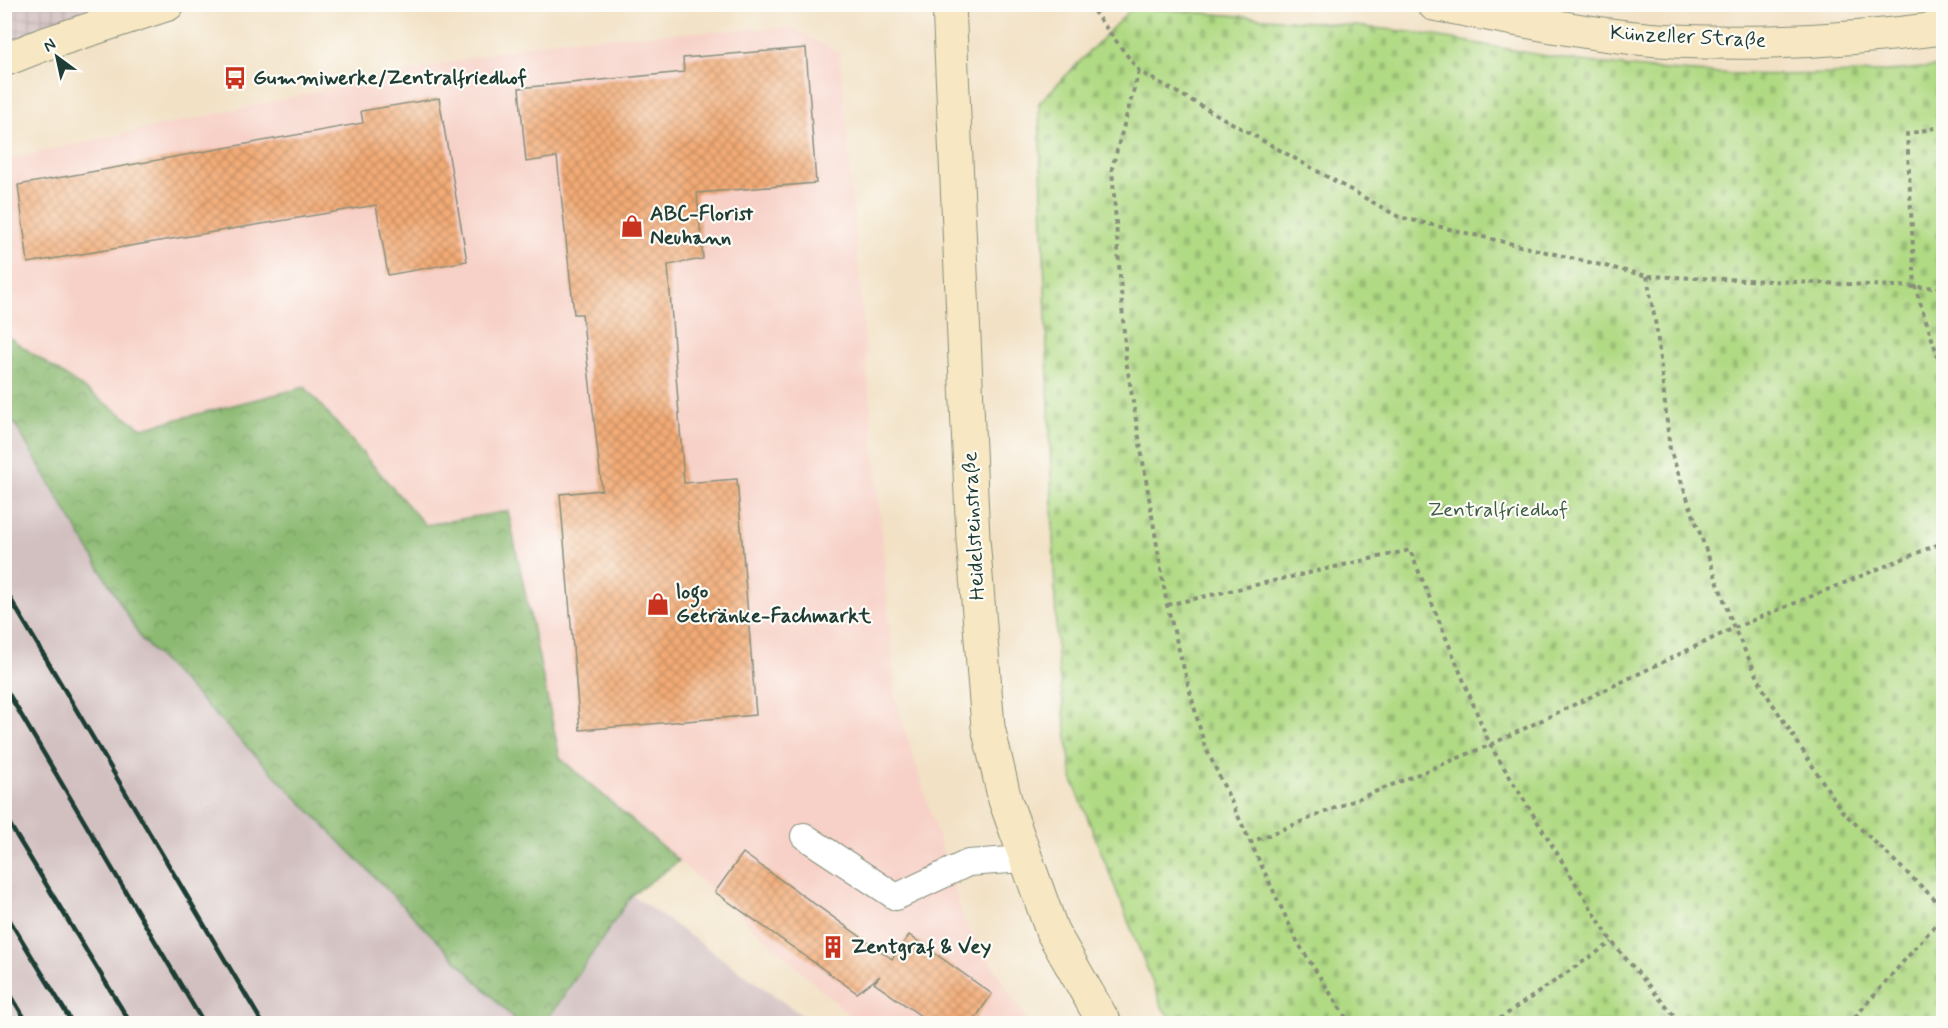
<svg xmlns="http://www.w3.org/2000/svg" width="1948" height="1028" font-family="Mynerve,sans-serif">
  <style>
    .built { fill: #f7d1c7 }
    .industrial { fill: url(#industrial-grid) }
    .railway { fill: #d2bfc0 }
    .forest { fill: url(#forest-crowns); stroke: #567c53; stroke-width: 1.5 }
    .cemetery { fill: url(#cemetery-stones); stroke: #688c5c; stroke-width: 1.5 }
    .building { fill: url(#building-cross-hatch) }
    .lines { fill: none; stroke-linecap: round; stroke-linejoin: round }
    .service-casing { stroke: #888f7c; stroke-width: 28 }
    .secondary-casing { stroke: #888f7c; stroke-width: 35 }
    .path { stroke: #888f7c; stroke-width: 4; stroke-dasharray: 4.5 4.5; stroke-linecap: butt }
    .service { stroke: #fff; stroke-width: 26 }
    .secondary { stroke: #f7e8c3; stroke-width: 33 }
    .rail { stroke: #1f3d34; stroke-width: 4.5 }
    .labels { text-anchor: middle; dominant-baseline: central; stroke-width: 4.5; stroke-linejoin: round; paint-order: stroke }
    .street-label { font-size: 21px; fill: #1f3d34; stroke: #fdfcf7 }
    .poi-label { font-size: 21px; font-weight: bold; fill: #1f3d34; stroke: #fdfcf7; text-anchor: start }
    .park-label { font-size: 21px; fill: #3c5c44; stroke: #fdfcf7 }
  </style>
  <defs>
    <pattern id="industrial-grid" width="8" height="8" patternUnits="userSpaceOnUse" patternTransform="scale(1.5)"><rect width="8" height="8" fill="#d2bfc0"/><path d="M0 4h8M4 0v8" fill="none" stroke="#aa9c9d"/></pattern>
    <pattern id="forest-crowns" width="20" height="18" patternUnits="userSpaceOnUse" patternTransform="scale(1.5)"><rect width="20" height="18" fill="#8cba72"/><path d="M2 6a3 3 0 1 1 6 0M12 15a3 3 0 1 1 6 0" fill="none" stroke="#72985e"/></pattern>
    <pattern id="cemetery-stones" width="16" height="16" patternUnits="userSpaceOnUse" patternTransform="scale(1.5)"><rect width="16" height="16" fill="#b1da84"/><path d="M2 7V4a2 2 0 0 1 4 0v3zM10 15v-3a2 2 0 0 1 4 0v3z" fill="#98bc73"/></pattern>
    <pattern id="building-cross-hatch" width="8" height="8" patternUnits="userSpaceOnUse" patternTransform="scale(1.5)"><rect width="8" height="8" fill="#f3ab76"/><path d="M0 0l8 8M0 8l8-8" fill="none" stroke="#c48c62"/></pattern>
  </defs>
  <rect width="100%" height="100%" fill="#fdfcf7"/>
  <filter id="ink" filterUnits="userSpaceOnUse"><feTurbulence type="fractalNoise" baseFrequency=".0167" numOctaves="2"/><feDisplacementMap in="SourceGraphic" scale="12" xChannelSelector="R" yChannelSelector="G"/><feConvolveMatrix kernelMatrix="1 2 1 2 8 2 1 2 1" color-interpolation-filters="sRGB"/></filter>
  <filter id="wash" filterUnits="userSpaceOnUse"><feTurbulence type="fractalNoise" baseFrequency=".008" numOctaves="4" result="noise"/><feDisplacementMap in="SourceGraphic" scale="24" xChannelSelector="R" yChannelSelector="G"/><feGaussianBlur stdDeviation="1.35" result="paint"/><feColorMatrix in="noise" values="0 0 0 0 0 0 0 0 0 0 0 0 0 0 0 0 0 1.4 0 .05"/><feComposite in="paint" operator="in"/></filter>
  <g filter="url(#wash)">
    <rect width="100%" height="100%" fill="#f2e1c5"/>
    <polygon class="built" points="790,27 840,53 896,700 964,921 1029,1023 863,1024 854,1019 679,861 560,758 508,511 425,525 305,387 142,428 5,334 4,160 553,40"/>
    <polygon class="industrial" points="5,4 172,5 5,62"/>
    <g class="railway">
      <polygon points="4,407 142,640 518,1023 5,1023"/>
      <polygon points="632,895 813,1023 545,1024"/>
    </g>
    <polygon class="forest" points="4,334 142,428 305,387 425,525 508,511 560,758 679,861 632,895 545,1023 518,1023 142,640 5,407"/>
    <path class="cemetery" d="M1133,7C1220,15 1308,20 1394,30C1454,37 1513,52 1573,60C1697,77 1819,80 1943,66V1023L1178,1024L1163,1009L1072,778L1057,655L1039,103Z"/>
    <g id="blocks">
      <g class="building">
        <polygon points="806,48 816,183 697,193 703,259 668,265 684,483 737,479 756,715 580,730 560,494 602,490 582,314 574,314 557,157 526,162 519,88 684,72 683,58"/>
        <polygon points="439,98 467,261 388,275 376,205 28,263 18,185 363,123 361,111"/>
        <polygon points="743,853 892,959 909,935 992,994 972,1023 931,1023 874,983 880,976 857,993 715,892"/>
      </g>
    </g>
  </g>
  <g filter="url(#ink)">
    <use href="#blocks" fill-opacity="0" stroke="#888f7c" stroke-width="1.5"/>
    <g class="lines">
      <g class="service-casing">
        <polyline id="service" points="804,836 896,897 968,863 1025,859"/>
      </g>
      <g class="secondary-casing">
        <g id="secondary">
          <polyline points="949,4 973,538 988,727 1005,800 1052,931 1105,1024"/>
          <path d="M1434,4C1513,18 1594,37 1674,41C1764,45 1854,40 1944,28"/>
          <polyline points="4,60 42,45 168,4"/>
        </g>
      </g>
      <g class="path">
        <polyline points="1088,4 1139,71 1399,217 1647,276 1944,288"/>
        <polyline points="1139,71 1112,168 1126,360 1167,605 1204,744 1298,943 1350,1024"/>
        <polyline points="1944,126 1907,134 1915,287 1944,375"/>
        <polyline points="1647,276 1657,332 1670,450 1734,628 1765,692 1841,810 1944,908"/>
        <polyline points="1167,605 1410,550 1490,745 1612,942 1681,1024"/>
        <polyline points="1249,843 1490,745 1734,628 1944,542"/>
        <polyline points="1492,1024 1612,942"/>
        <polyline points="1849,1024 1944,915"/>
      </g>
      <use href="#service" class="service"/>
      <use href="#secondary" class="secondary"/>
      <g class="rail">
        <polyline points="4,588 263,1024"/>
        <polyline points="4,686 204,1024"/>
        <polyline points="4,815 131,1024"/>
        <polyline points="4,911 73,1024"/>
        <polyline points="4,984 28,1024"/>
      </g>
    </g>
  </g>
  <defs>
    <g id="bus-bare" transform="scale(1.8)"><path d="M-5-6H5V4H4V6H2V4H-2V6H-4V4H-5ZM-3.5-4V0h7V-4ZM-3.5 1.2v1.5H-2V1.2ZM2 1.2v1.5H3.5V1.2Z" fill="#c8321e" stroke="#fdfcf7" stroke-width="2.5" paint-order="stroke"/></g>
    <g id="shop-bare" transform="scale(1.8)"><path d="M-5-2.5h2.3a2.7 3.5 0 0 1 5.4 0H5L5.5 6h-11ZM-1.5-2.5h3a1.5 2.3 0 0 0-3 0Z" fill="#c8321e" stroke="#fdfcf7" stroke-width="2.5" paint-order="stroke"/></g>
    <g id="building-bare" transform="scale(1.8)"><path d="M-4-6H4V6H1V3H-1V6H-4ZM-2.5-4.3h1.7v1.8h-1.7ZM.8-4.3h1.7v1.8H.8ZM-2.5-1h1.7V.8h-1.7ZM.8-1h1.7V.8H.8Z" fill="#c8321e" stroke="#fdfcf7" stroke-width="2.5" paint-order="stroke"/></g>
  </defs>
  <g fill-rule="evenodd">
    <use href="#bus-bare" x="235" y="78"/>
    <use href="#shop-bare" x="632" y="226"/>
    <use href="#shop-bare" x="658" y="604"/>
    <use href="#building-bare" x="833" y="947"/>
  </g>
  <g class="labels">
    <g class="street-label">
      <text transform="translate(1688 37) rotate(3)">Künzeller Straße</text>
      <text transform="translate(974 526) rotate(-93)">Heidelsteinstraße</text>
    </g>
    <g class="poi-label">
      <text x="253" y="78">Gummiwerke/Zentralfriedhof</text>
      <text x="650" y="214">ABC-Florist<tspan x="650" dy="24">Neuhann</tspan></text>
      <text x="676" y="592">logo<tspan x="676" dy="24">Getränke-Fachmarkt</tspan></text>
      <text x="851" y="947">Zentgraf &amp; Vey</text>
    </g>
    <g class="park-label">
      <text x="1498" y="510">Zentralfriedhof</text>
    </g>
  </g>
  <rect width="1948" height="1028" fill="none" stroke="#fdfcf7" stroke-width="24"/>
  <g transform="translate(57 57) rotate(327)" stroke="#fdfcf7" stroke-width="4.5" paint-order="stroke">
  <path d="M0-4.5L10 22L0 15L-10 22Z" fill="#1f3d34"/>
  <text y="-9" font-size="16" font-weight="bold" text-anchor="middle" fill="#1f3d34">N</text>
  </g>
</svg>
